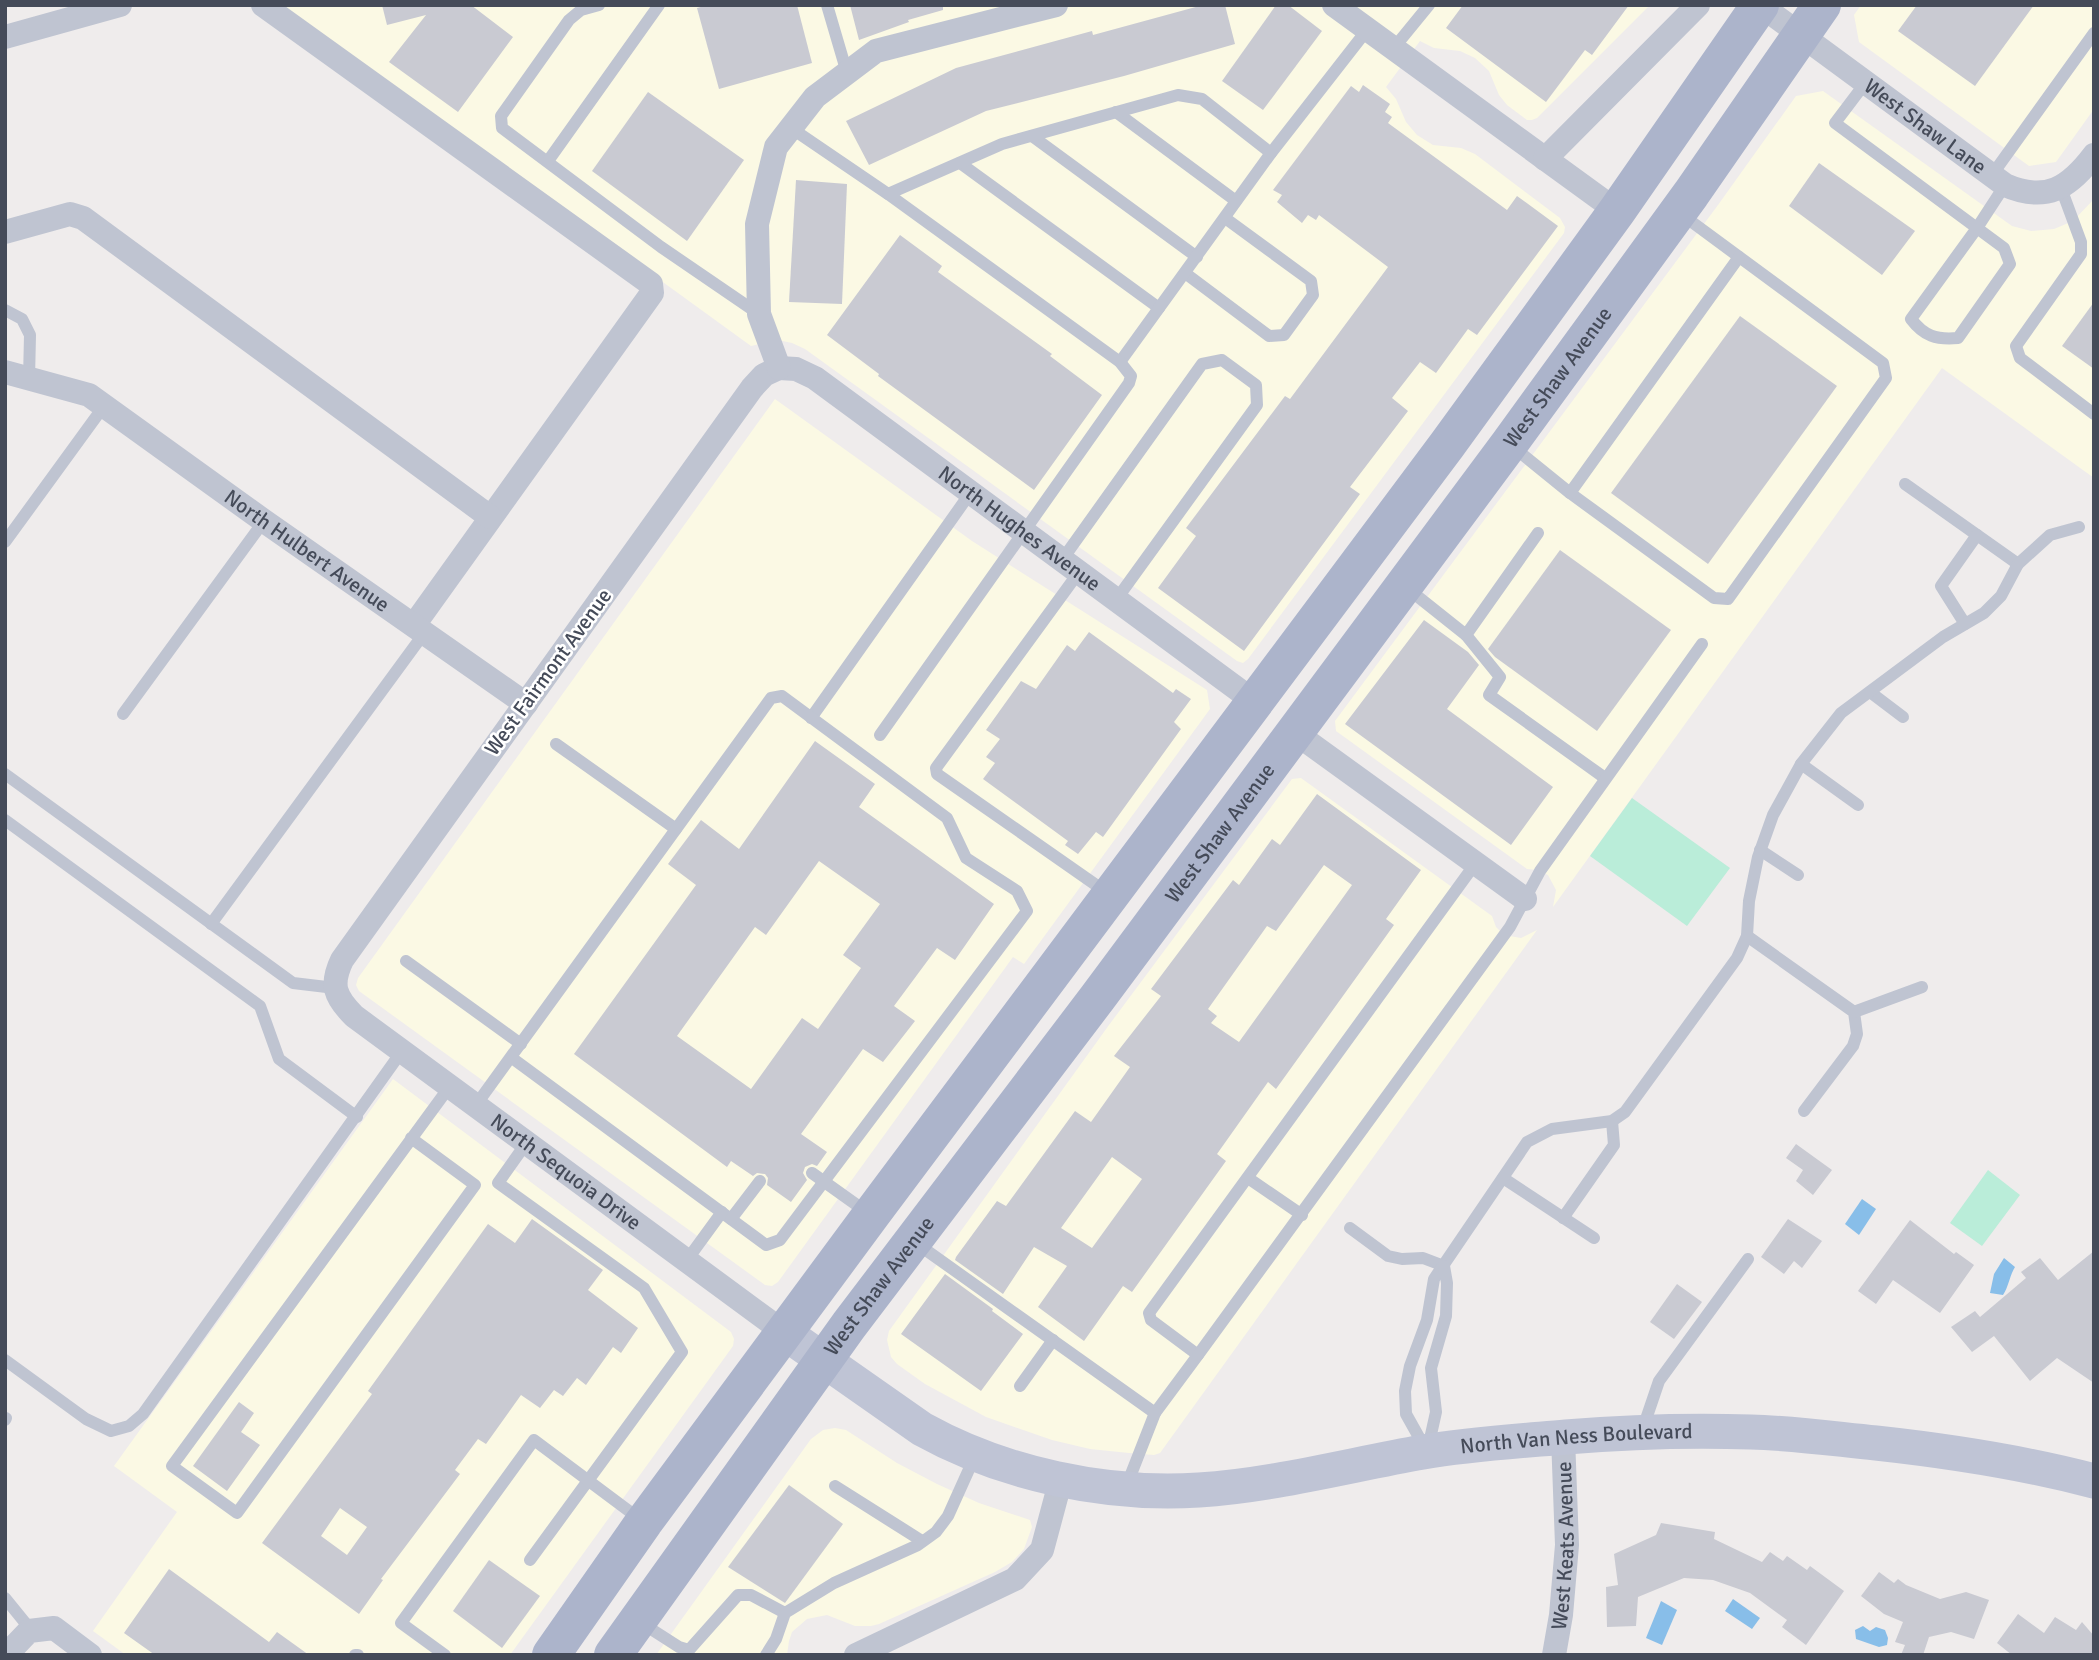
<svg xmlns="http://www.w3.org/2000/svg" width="2099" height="1660" font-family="Signika,sans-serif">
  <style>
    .commercial { fill: #fbf9e4 }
    .green { fill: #baedd9 }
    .water { fill: #88bee9 }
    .building { fill: #c9cad2; fill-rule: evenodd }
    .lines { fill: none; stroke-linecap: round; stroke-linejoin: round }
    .lane { stroke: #bfc4d1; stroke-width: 12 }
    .street { stroke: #bfc4d1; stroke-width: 24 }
    .secondary { stroke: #bfc4d5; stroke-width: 35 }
    .primary { stroke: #acb4cb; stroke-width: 38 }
    .labels { text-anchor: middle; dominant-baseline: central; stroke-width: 5; stroke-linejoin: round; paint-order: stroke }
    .street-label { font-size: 21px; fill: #454b59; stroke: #fff }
  </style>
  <rect width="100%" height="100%" fill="#efecec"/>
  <g class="commercial">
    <polygon points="281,5 1650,5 1537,118 1532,120 1527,120 1507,105 1499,95 1489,71 1475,58 1460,51 1434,48 1420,41 1386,87 1396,99 1406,122 1417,135 1433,145 1461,148 1475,154 1560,218 1565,227 1564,233 1248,659 1243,663 1237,661 805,349 792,343 778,340 751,346"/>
    <polygon points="1861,5 2094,5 2094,109 2056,162 2029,166 1859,42 1854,15"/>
    <polygon points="1823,91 2012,226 2031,231 2054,229 2073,221 2094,199 2094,478 1942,368 1553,907 1556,890 1548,875 1538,870 1527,869 1336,731 1335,721 1718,205 1796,96"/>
    <polygon points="775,399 972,541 1207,690 1210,709 1024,964 1013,957 778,1282 772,1286 765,1285 359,991 356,985 358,978"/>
    <polygon points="1301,778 1492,916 1496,927 1504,935 1521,938 1537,930 1160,1453 1154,1455 1129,1453 1090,1449 1052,1440 986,1417 925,1384 897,1364 891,1357 887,1340 889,1331 1109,1025 1292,779"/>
    <polygon points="393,1079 731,1332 734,1339 733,1346 510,1655 126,1655 93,1631 177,1512 114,1466"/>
    <polygon points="835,1428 846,1430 897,1463 937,1484 979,1503 1030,1520 1032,1527 1024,1549 1012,1562 995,1572 879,1624 871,1626 855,1626 827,1615 807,1619 792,1632 789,1641 787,1655 656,1655 811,1439 823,1430"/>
  </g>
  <g class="green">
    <polygon points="1632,798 1730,868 1687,926 1590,856"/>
    <polygon points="1988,1170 2020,1195 1982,1246 1950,1223"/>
  </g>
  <g class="water">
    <polygon points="1862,1199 1876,1209 1859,1235 1845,1224"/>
    <path d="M2004,1258L2015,1267C2009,1277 2009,1286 2003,1295L1990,1293L1994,1274Z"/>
    <polygon points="1733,1599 1760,1618 1752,1629 1725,1611"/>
    <polygon points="1661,1601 1677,1610 1662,1645 1646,1638"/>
    <polygon points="1863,1626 1870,1631 1876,1627 1885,1630 1888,1638 1887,1645 1879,1647 1856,1639 1855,1630"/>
  </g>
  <g class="building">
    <polygon points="382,5 471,5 513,37 458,112 389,62 426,15 387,25"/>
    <polygon points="708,5 797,5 812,63 719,89 697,8"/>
    <polygon points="850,5 943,5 943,10 908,20 909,22 859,40"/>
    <polygon points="1203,5 1225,5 1235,44 1124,76 986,111 869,165 846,121 956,68 1092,31 1093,35"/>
    <polygon points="1276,5 1288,5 1322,31 1263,110 1222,81"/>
    <polygon points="1463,5 1629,5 1592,55 1585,50 1546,102 1446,28"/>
    <polygon points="1917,5 2034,5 1975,86 1898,31"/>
    <polygon points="1363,85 1390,104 1385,112 1392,117 1388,123 1507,210 1517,196 1558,226 1477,335 1468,329 1436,373 1420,362 1392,398 1408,411 1350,487 1360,494 1244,651 1158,588 1196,536 1186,528 1285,396 1290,399 1388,267 1319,215 1316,220 1308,215 1302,223 1277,202 1282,195 1273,190 1351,86 1359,92"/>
    <polygon points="648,92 744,160 687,241 592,171"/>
    <polygon points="1819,163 1915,231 1882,275 1789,206"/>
    <polygon points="796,180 847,184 842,304 789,302"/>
    <polygon points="900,235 942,266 938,272 1052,354 1050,356 1102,395 1034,490 878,376 879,374 827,335"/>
    <polygon points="2094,302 2094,369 2062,346"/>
    <polygon points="1740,316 1837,386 1708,564 1611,493"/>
    <polygon points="1560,550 1671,630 1597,731 1495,657 1488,649"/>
    <polygon points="1424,620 1468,652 1479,665 1447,709 1553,787 1511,845 1345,724"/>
    <polygon points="1089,632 1173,693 1176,689 1191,699 1174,722 1181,729 1103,837 1096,832 1078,854 1065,845 1068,841 983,779 995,763 986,757 1000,739 986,730 1021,681 1036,689 1067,645 1075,651"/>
    <path d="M815,741L875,784L859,807L994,904L955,960L937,948L894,1006L915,1021L883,1062L863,1049L801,1134L827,1152L817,1166L812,1164L805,1167L803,1173L807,1180L791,1202L767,1185L768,1178L765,1174L757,1173L753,1176L731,1161L727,1167L574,1054L696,885L668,864L701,820L739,849ZM819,861L880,904L843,955L861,968L818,1029L802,1018L751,1089L677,1036L755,927L766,935Z"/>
    <path d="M1317,794L1421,870L1386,919L1394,925L1276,1089L1268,1082L1217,1154L1226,1161L1132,1292L1123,1286L1084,1341L1038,1307L1067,1266L1034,1247L1003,1294L955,1260L956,1257L997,1201L1006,1206L1075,1111L1091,1122L1130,1067L1114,1056L1161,996L1151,989L1233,880L1239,885L1272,839L1280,845ZM1324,865L1352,885L1239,1042L1211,1023L1217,1016L1208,1009L1267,926L1276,931ZM1112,1157L1142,1179L1092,1248L1061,1228Z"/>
    <polygon points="1796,1144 1832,1170 1813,1195 1796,1181 1803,1170 1786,1158"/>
    <path d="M532,1219L603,1270L588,1290L638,1328L621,1353L613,1347L586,1385L577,1378L563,1396L554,1390L540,1408L521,1395L486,1444L478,1439L455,1470L460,1474L381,1579L383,1580L359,1614L262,1543L372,1394L368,1391L488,1224L515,1243ZM340,1508L367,1527L347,1555L321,1536Z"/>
    <polygon points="1788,1219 1822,1241 1802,1268 1794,1261 1784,1274 1761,1257"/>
    <polygon points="1910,1220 1954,1254 1956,1252 1974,1265 1940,1313 1893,1280 1876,1304 1858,1291"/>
    <polygon points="2094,1251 2094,1383 2057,1358 2030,1381 1994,1336 1972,1352 1951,1327 1975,1311 1980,1317 2026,1278 2021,1272 2040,1258 2058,1280"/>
    <polygon points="945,1274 993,1309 992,1311 1023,1334 981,1391 901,1334"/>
    <polygon points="1677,1284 1702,1302 1674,1339 1650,1322"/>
    <polygon points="239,1402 254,1413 241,1432 260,1445 227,1491 193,1466"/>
    <polygon points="789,1485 843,1524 785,1603 728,1567"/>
    <polygon points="1661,1523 1715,1532 1714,1539 1762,1562 1770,1552 1783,1561 1787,1556 1807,1570 1810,1566 1844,1591 1806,1645 1782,1627 1787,1620 1750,1593 1713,1580 1684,1578 1638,1597 1636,1626 1607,1627 1606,1587 1618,1585 1614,1554 1656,1535"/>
    <polygon points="489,1560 540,1596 502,1648 453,1611"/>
    <polygon points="169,1569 269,1642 277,1632 309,1655 155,1655 124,1633"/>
    <polygon points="1879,1572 1894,1583 1898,1579 1906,1585 1940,1599 1966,1592 1989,1600 1974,1639 1951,1632 1929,1637 1923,1655 1901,1655 1905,1645 1895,1642 1903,1622 1884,1614 1861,1596"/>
    <polygon points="2018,1614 2044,1633 2055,1617 2076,1630 2082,1622 2094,1636 2094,1655 2012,1655 1997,1643"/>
  </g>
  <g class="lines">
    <g class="lane">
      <polyline points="599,5 581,10 569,20 501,116 502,128 661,247 759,314"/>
      <polyline points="827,5 847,73"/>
      <polyline points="1393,49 1429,5"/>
      <path d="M1866,82L1835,123L2004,248L2010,264L1958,338C1936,340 1924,336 1911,319L1977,228L2005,185"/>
      <polyline points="1116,112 1236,201"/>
      <polyline points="791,128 888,194"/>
      <polyline points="1032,136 1197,257"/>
      <polyline points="548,161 659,5"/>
      <polyline points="960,163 1159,308"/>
      <polyline points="1992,175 2094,33"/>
      <polyline points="2061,188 2081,242 2081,254 2016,346 2020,358 2094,414"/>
      <polyline points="1185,273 1269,336 1284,335 1313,295 1311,281 1225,218"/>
      <polyline points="5,310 22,319 30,335 29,379"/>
      <polyline points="1120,362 1271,153"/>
      <polyline points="1512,446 1570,493 1714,598 1728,599 1886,378 1883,363 1681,214"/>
      <polyline points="1905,484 2018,564"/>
      <polyline points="1570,493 1739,257"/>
      <polyline points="5,542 104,406"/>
      <polyline points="1062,560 1202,364 1222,360 1256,385 1257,405 1116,600"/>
      <polyline points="1079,572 936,768 937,774 1106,892"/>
      <polyline points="1407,588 1466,635 1538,533"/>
      <polyline points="1965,624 1941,586 1977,535"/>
      <polyline points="1466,635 1500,677 1489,695 1605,778"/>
      <polyline points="1870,692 1903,717"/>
      <polyline points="123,714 264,521"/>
      <polyline points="811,718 971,492"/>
      <polyline points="880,735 1129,383 1131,376 1120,362 888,194 1002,144 1178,95 1202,99 1271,153 1367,30"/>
      <polyline points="556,744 676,829"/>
      <polyline points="1801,764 1858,805"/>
      <polyline points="5,774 293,983 335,988"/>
      <polyline points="5,820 260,1006 279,1059 357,1117"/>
      <polyline points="1760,850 1798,875"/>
      <polyline points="211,924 425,632"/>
      <polyline points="1747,936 1854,1012 1857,1034 1853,1046 1804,1111"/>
      <polyline points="406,961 521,1044"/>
      <polyline points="1854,1012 1922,987"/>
      <polyline points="476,1105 771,698 782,696 947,818 966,858 1017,891 1027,911 780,1240 766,1245 512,1058"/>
      <polyline points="411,1138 475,1185 237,1513 172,1466 450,1086"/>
      <polyline points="527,1142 498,1183 644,1288 682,1352 530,1560"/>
      <polyline points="812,1173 868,1213"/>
      <polyline points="1248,1178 1302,1215"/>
      <polyline points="1503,1178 1594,1238"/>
      <polyline points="1563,1218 1614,1145 1612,1121"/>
      <polyline points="731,1219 760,1181"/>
      <polyline points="1350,1228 1388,1256 1402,1259 1423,1258 1444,1266"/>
      <polyline points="916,1243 1155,1413 1198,1355 1151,1320 1149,1313 1475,864"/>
      <polyline points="687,1260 722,1212"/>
      <polyline points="1198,1355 1510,927 1540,871 1702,644"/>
      <polyline points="5,1360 86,1419 111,1431 129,1426 143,1414 402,1051"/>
      <polyline points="1020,1386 1053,1340"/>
      <polyline points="5,1420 6,1418"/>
      <polyline points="1643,1428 1659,1381 1748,1259"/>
      <polyline points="1425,1448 1406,1414 1405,1391 1410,1366 1427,1320 1434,1279 1527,1142 1552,1129 1612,1121 1625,1112 1737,958 1747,936 1749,901 1758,857 1773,815 1801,764 1841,713 1943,637 1984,613 2001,596 2018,564 2050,535 2079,527"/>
      <polyline points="1428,1448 1436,1412 1431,1368 1446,1316 1447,1283 1444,1266"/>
      <polyline points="835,1486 922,1541"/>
      <polyline points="1126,1487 1155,1413"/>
      <polyline points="5,1598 31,1630"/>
      <polyline points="640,1622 679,1647 689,1650 738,1595 751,1595 785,1613"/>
      <polyline points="355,1655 358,1655"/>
      <polyline points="445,1655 401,1623 534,1440 641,1520"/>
      <polyline points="766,1655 776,1639 785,1613 834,1583 918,1545 936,1532 948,1516 975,1456"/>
    </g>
    <g class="street">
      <polyline points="263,5 651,284 652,293 414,625"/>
      <polyline points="1334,5 1617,211"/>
      <path id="s1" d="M1760,5L2005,185C2046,203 2069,188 2094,155"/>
      <polyline points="5,37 120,5"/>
      <polyline points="1545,159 1698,5"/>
      <polyline points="5,232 70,214 83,218 490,517"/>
      <path id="s2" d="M779,368L764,375L752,388L342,960C330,985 335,997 354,1016L785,1333"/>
      <path id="s3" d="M779,368L796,369L815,378L1255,702"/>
      <polyline points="779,368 759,314 757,224 776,147 815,97 876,51 1056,5"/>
      <path id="s4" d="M5,372L89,395L264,521L526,704"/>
      <polyline points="1294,732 1525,899"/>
      <polyline points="6,1655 29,1631 54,1628 90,1655"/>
      <polyline points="856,1655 1015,1579 1042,1550 1061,1479"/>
      <path id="s5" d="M1554,1655L1561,1615L1567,1545L1563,1437"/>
    </g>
    <path class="secondary" id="s6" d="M785,1333L922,1429C1003,1474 1106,1496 1199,1490C1274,1485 1349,1465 1423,1452C1470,1444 1519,1441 1566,1437C1627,1432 1689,1430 1751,1432C1792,1433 1835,1439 1876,1443C1949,1451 2022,1462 2094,1481"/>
    <g class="primary">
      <polyline points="551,1655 644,1522 871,1215 1447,445 1617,211 1760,5"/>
      <path id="s7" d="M613,1655L849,1325L1098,997L1509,444L1691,194L1822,5"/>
    </g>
  </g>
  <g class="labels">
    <g class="street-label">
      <text stroke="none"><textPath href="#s1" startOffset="205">West Shaw Lane</textPath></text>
      <text stroke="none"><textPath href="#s7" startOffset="1589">West Shaw Avenue</textPath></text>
      <text stroke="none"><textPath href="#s3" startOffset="292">North Hughes Avenue</textPath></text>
      <text stroke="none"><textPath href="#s4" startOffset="355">North Hulbert Avenue</textPath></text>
      <text transform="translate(548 672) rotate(-54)">West Fairmont Avenue</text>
      <text stroke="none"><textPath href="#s7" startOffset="1022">West Shaw Avenue</textPath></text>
      <text stroke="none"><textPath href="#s2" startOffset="1064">North Sequoia Drive</textPath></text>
      <text stroke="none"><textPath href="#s7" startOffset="455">West Shaw Avenue</textPath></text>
      <text stroke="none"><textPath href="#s6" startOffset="836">North Van Ness Boulevard</textPath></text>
      <text stroke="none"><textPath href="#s5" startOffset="110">West Keats Avenue</textPath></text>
    </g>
  </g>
  <rect width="2099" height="1660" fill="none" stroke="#454b59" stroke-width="14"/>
</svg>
